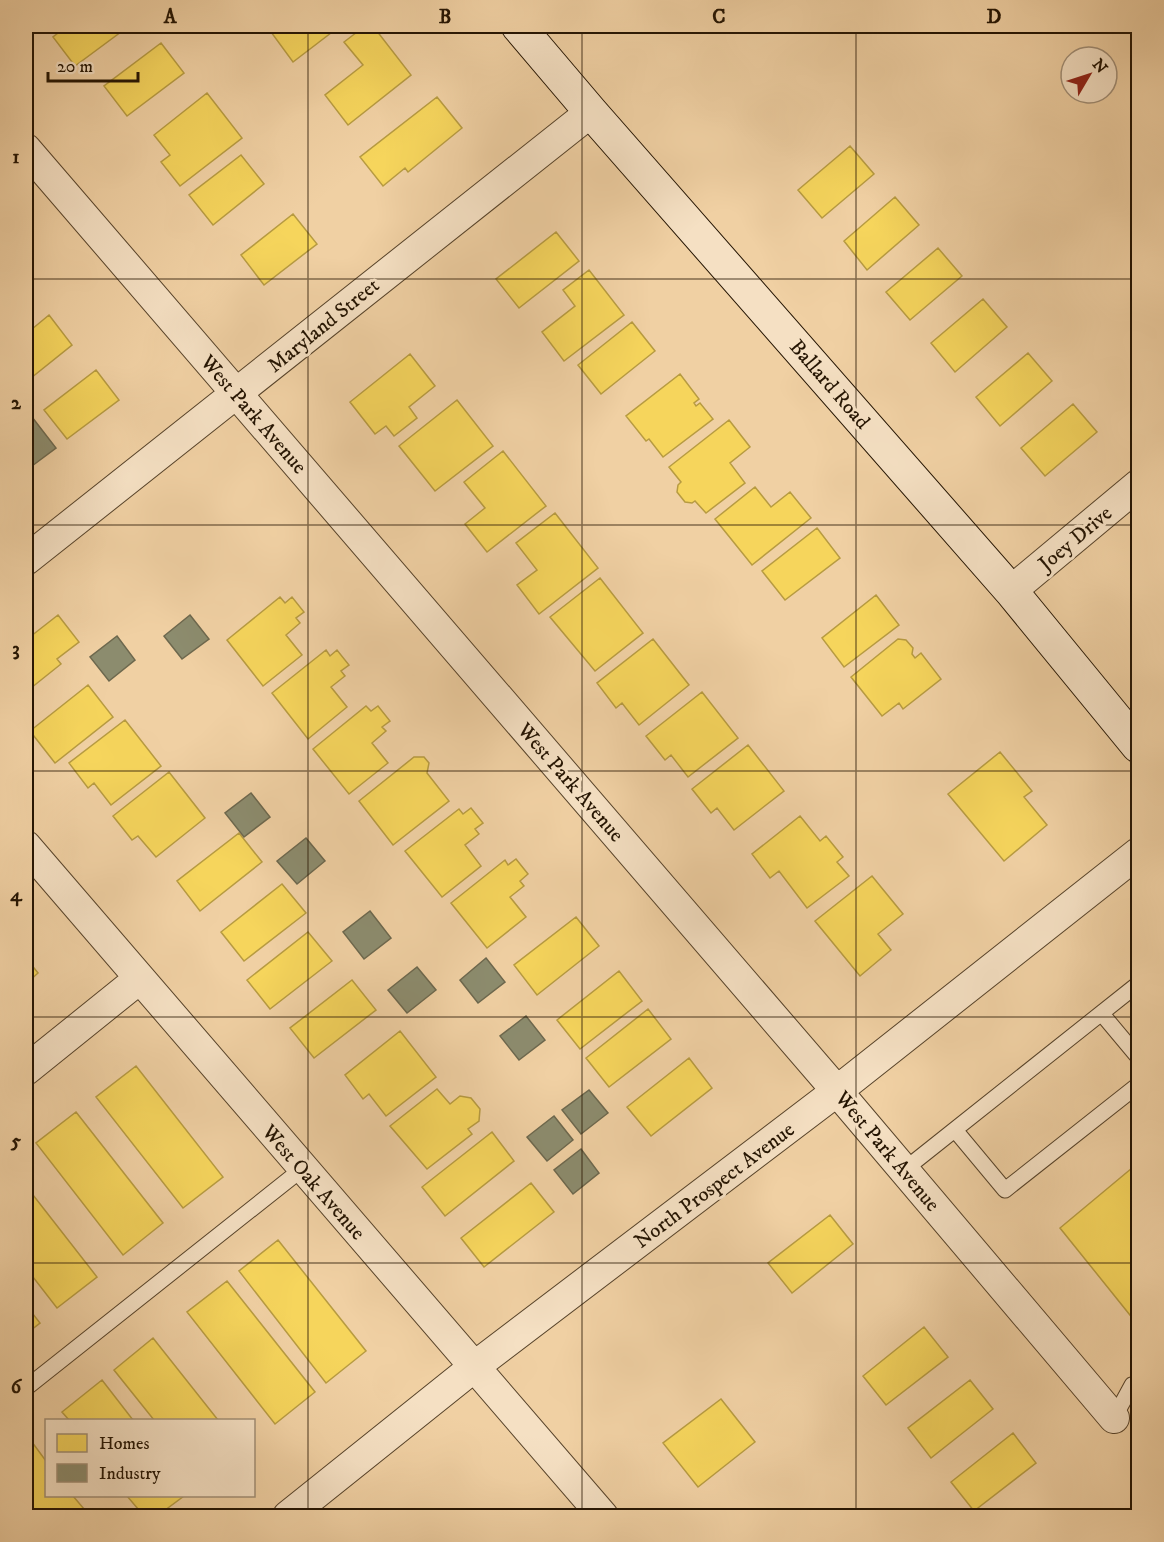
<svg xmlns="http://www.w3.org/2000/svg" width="1164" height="1542" viewBox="0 0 1164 1542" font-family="'IM FELL DW Pica',serif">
  <rect width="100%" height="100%" fill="#f0d0a3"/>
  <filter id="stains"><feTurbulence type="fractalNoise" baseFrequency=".00333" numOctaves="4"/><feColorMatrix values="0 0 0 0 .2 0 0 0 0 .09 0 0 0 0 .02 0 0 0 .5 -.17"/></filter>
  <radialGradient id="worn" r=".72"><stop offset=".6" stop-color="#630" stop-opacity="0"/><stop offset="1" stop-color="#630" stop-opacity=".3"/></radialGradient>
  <path fill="#f6d55c" stroke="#b79b41" stroke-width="1.5" d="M 67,26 L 129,26 L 75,66 L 53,37 Z
    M 280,26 L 340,26 L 293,62 L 271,32 Z
    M 365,26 L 373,26 L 411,75 L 348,125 L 325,95 L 363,65 L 344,42 Z
    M 161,43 L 184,73 L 127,116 L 104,86 Z
    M 207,93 L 242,138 L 180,186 L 161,162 L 170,155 L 154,135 Z
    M 437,97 L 462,128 L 408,172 L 405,168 L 383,186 L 360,157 Z
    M 850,146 L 874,174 L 822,218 L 798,190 Z
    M 241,155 L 264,184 L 213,225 L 189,195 Z
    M 895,197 L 919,225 L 867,270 L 844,241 Z
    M 293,214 L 317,244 L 264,285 L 241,255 Z
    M 556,232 L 579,261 L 519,308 L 496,279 Z
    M 938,248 L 962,276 L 910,320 L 886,292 Z
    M 589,270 L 624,315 L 564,361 L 542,332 L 575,306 L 563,290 Z
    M 983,299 L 1007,327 L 955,372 L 931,343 Z
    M 49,315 L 72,345 L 26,382 L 26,334 Z
    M 632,322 L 655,351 L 601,394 L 578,365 Z
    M 1028,353 L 1052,381 L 1000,426 L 976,397 Z
    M 410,354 L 435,386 L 409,407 L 417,418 L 394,436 L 386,426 L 375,434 L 350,402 Z
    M 96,370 L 119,400 L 67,439 L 44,410 Z
    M 680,374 L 699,399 L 694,403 L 696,406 L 700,403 L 713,419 L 663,457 L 649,439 L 646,441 L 626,416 Z
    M 457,400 L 493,446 L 435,491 L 399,446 Z
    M 1073,404 L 1097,432 L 1045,476 L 1021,448 Z
    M 729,420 L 750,447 L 730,463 L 745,483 L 706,513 L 695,501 L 692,503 L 685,502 L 677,492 L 678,485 L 681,482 L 669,467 Z
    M 503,451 L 546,506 L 487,552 L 465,524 L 485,508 L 464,482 Z
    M 755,487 L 771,507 L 790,492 L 811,518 L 752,565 L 715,519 Z
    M 555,513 L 598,568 L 539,614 L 517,585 L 537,570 L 516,543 Z
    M 817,528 L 840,558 L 785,600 L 762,571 Z
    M 600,578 L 643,633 L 595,671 L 550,617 Z
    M 876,595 L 899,625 L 844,667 L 822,638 Z
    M 280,597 L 285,603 L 292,597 L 304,612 L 296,618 L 300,623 L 286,635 L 302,655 L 263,686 L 227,640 Z
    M 58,615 L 79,642 L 57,659 L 61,664 L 26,692 L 26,640 Z
    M 653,639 L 689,685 L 639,725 L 622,703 L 616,708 L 597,683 Z
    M 898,639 L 906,640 L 913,648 L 912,654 L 915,658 L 921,653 L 941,679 L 903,709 L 899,703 L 882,716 L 851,677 Z
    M 326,650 L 330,656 L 337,650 L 349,665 L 341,671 L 345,676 L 331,687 L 347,707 L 308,739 L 272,693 Z
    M 88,685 L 113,717 L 55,763 L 30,731 Z
    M 702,692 L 738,738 L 688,777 L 671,755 L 665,760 L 646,736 Z
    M 366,706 L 371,711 L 378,706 L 390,721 L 382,727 L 386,731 L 372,743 L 388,763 L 349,794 L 313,749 Z
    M 125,720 L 161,766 L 111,805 L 94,783 L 88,788 L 69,763 Z
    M 748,745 L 784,791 L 734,830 L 717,808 L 711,813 L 692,789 Z
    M 1000,752 L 1032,791 L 1024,797 L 1047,825 L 1004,861 L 948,794 Z
    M 414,757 L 424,757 L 429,763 L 427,773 L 449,801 L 393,845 L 359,801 Z
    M 169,772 L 205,818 L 156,857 L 138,836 L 132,840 L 113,816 Z
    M 471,808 L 483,823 L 475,829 L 479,834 L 465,845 L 481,866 L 442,897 L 405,851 L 459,809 L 463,814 Z
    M 800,816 L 820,841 L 826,836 L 843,857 L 837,862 L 849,876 L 807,908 L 779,871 L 770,878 L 752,854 Z
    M 239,833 L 262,862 L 200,911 L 177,881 Z
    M 516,859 L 528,874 L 520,881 L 524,886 L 510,897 L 526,917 L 487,948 L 451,903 L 505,860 L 508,865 Z
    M 872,876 L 903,914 L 878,934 L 891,950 L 860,976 L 815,921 Z
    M 282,884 L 306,913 L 244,961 L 221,932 Z
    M 576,917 L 599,946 L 537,995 L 514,965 Z
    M 308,932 L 332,961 L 270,1009 L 247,980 Z
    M 26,958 L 38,973 L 26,984 Z
    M 619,971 L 642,1001 L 580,1049 L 557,1020 Z
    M 352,980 L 376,1010 L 314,1058 L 290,1028 Z
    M 648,1009 L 671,1039 L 609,1087 L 586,1058 Z
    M 400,1031 L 436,1077 L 386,1116 L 369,1094 L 363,1099 L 345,1075 Z
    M 689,1058 L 712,1088 L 651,1136 L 627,1107 Z
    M 136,1066 L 223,1177 L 183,1208 L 96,1097 Z
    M 437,1089 L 450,1104 L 460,1096 L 471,1098 L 480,1109 L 479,1121 L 468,1129 L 472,1134 L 427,1169 L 390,1126 Z
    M 76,1112 L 163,1223 L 123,1255 L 36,1143 Z
    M 492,1132 L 514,1161 L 445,1216 L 422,1187 Z
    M 1138,1163 L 1138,1325 L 1060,1228 Z
    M 531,1183 L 554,1212 L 484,1267 L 461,1238 Z
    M 26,1186 L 97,1277 L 57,1308 L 26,1268 Z
    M 830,1215 L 853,1244 L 792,1293 L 768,1263 Z
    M 278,1240 L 366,1351 L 326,1383 L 239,1271 Z
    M 227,1281 L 315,1392 L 275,1424 L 187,1312 Z
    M 26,1305 L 40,1323 L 26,1334 Z
    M 924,1327 L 948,1357 L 886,1405 L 863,1376 Z
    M 153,1338 L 218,1420 L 154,1420 L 114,1370 Z
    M 102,1380 L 133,1420 L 69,1420 L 62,1412 Z
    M 970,1380 L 993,1409 L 931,1458 L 908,1428 Z
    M 721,1399 L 755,1442 L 698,1487 L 663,1443 Z
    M 1013,1433 L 1036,1463 L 974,1511 L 951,1482 Z
    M 29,1438 L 46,1461 L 46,1496 L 73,1496 L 90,1516 L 26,1516 L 26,1441 Z
    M 127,1496 L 184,1496 L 157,1516 L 144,1516 Z"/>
  <path fill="#8c8c6e" stroke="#6d684e" stroke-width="1.5" d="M 32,417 L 56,448 L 32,466 L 26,456 L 26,423 Z
    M 190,615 L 209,639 L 182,659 L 164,636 Z
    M 117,636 L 135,660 L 109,681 L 90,657 Z
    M 251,793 L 270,817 L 244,837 L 225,813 Z
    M 306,838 L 325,861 L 297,884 L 277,861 Z
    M 370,911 L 391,938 L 364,959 L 343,932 Z
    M 486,958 L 505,982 L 478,1003 L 460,980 Z
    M 417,967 L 436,990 L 407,1013 L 388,990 Z
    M 526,1016 L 545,1040 L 519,1060 L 500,1036 Z
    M 589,1090 L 608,1113 L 581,1134 L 562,1110 Z
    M 554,1116 L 573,1140 L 547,1161 L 527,1137 Z
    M 581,1149 L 599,1173 L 573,1194 L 554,1170 Z"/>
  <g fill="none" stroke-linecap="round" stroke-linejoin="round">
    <defs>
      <path id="lane" d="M 1102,1014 L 1138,1057
        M 955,1130 L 1005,1190 L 1138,1085
        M 904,1170 L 1138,984
        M 26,1388 L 302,1169
        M 1114,1418 L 1132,1385 L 1138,1386"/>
      <path id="street" d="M 26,149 L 837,1091 L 1114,1418
        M 26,560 L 591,112
        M 1011,591 L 1138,485
        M 26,846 L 603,1516
        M 26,1070 L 139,979
        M 288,1516 L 474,1367 L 837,1091 L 1138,853"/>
      <path id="secondary" d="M 518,26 L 591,112 L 1011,591 L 1138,746"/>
    </defs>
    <use href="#lane" stroke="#57432a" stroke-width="17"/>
    <use href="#street" stroke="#57432a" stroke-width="32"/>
    <use href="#secondary" stroke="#241402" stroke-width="35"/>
    <use href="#lane" stroke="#f5e0c3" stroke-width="15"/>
    <use href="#street" stroke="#f5e0c3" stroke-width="30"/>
    <use href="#secondary" stroke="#f5e0c3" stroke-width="33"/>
  </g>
  <path fill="none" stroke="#241402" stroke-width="1.5" stroke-opacity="0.55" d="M 308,26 L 308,1516M 582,26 L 582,1516M 856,26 L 856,1516M 26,279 L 1138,279M 26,525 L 1138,525M 26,771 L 1138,771M 26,1017 L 1138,1017M 26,1263 L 1138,1263"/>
  <g text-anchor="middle" stroke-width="6" stroke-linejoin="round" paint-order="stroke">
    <g font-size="21" fill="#241402" stroke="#f5e0c3">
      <text transform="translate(323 325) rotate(-39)" y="7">Maryland Street</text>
      <text transform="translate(830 384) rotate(49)" y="7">Ballard Road</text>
      <text transform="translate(254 414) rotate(49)" y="7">West Park Avenue</text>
      <text transform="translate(1075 538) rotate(-40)" y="7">Joey Drive</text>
      <text transform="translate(571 782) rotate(49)" y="7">West Park Avenue</text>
      <text transform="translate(888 1151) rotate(50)" y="7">West Park Avenue</text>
      <text transform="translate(314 1182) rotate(49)" y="7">West Oak Avenue</text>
      <text transform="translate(714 1185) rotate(-37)" y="7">North Prospect Avenue</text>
    </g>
  </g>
  <rect width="1164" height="1542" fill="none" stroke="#f0d0a3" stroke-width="66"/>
  <rect x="45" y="1419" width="210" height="78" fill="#f5e0c3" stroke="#a18e76" stroke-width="1.5"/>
  <rect x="57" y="1434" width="30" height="18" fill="#f6d55c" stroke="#a18e76" stroke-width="1.5"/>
  <text x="99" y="1449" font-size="18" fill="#241402">Homes</text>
  <rect x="57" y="1464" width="30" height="18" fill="#8c8c6e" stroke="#a18e76" stroke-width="1.5"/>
  <text x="99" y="1479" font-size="18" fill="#241402">Industry</text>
  <g transform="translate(1089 75) rotate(51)"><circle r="28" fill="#f5e0c3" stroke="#a18e76" stroke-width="1.5"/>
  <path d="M0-4.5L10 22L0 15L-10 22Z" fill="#8f2418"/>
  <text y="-9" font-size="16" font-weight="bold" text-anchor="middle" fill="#241402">N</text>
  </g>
  <path d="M48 72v9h90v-9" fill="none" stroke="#241402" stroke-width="3"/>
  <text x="57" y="72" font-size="18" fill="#241402" stroke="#f5e0c3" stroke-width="4.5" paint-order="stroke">20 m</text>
  <rect x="33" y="33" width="1098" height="1476" fill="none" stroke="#241402" stroke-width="2"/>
  <g font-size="20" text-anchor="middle" font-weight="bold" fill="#241402">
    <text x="170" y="23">A</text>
    <text x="445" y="23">B</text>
    <text x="719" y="23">C</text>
    <text x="994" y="23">D</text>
    <text x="16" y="163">1</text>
    <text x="16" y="409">2</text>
    <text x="16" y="655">3</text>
    <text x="16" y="901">4</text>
    <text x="16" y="1147">5</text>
    <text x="16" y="1393">6</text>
  </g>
  <rect width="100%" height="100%" filter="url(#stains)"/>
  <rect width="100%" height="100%" fill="url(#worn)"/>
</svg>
